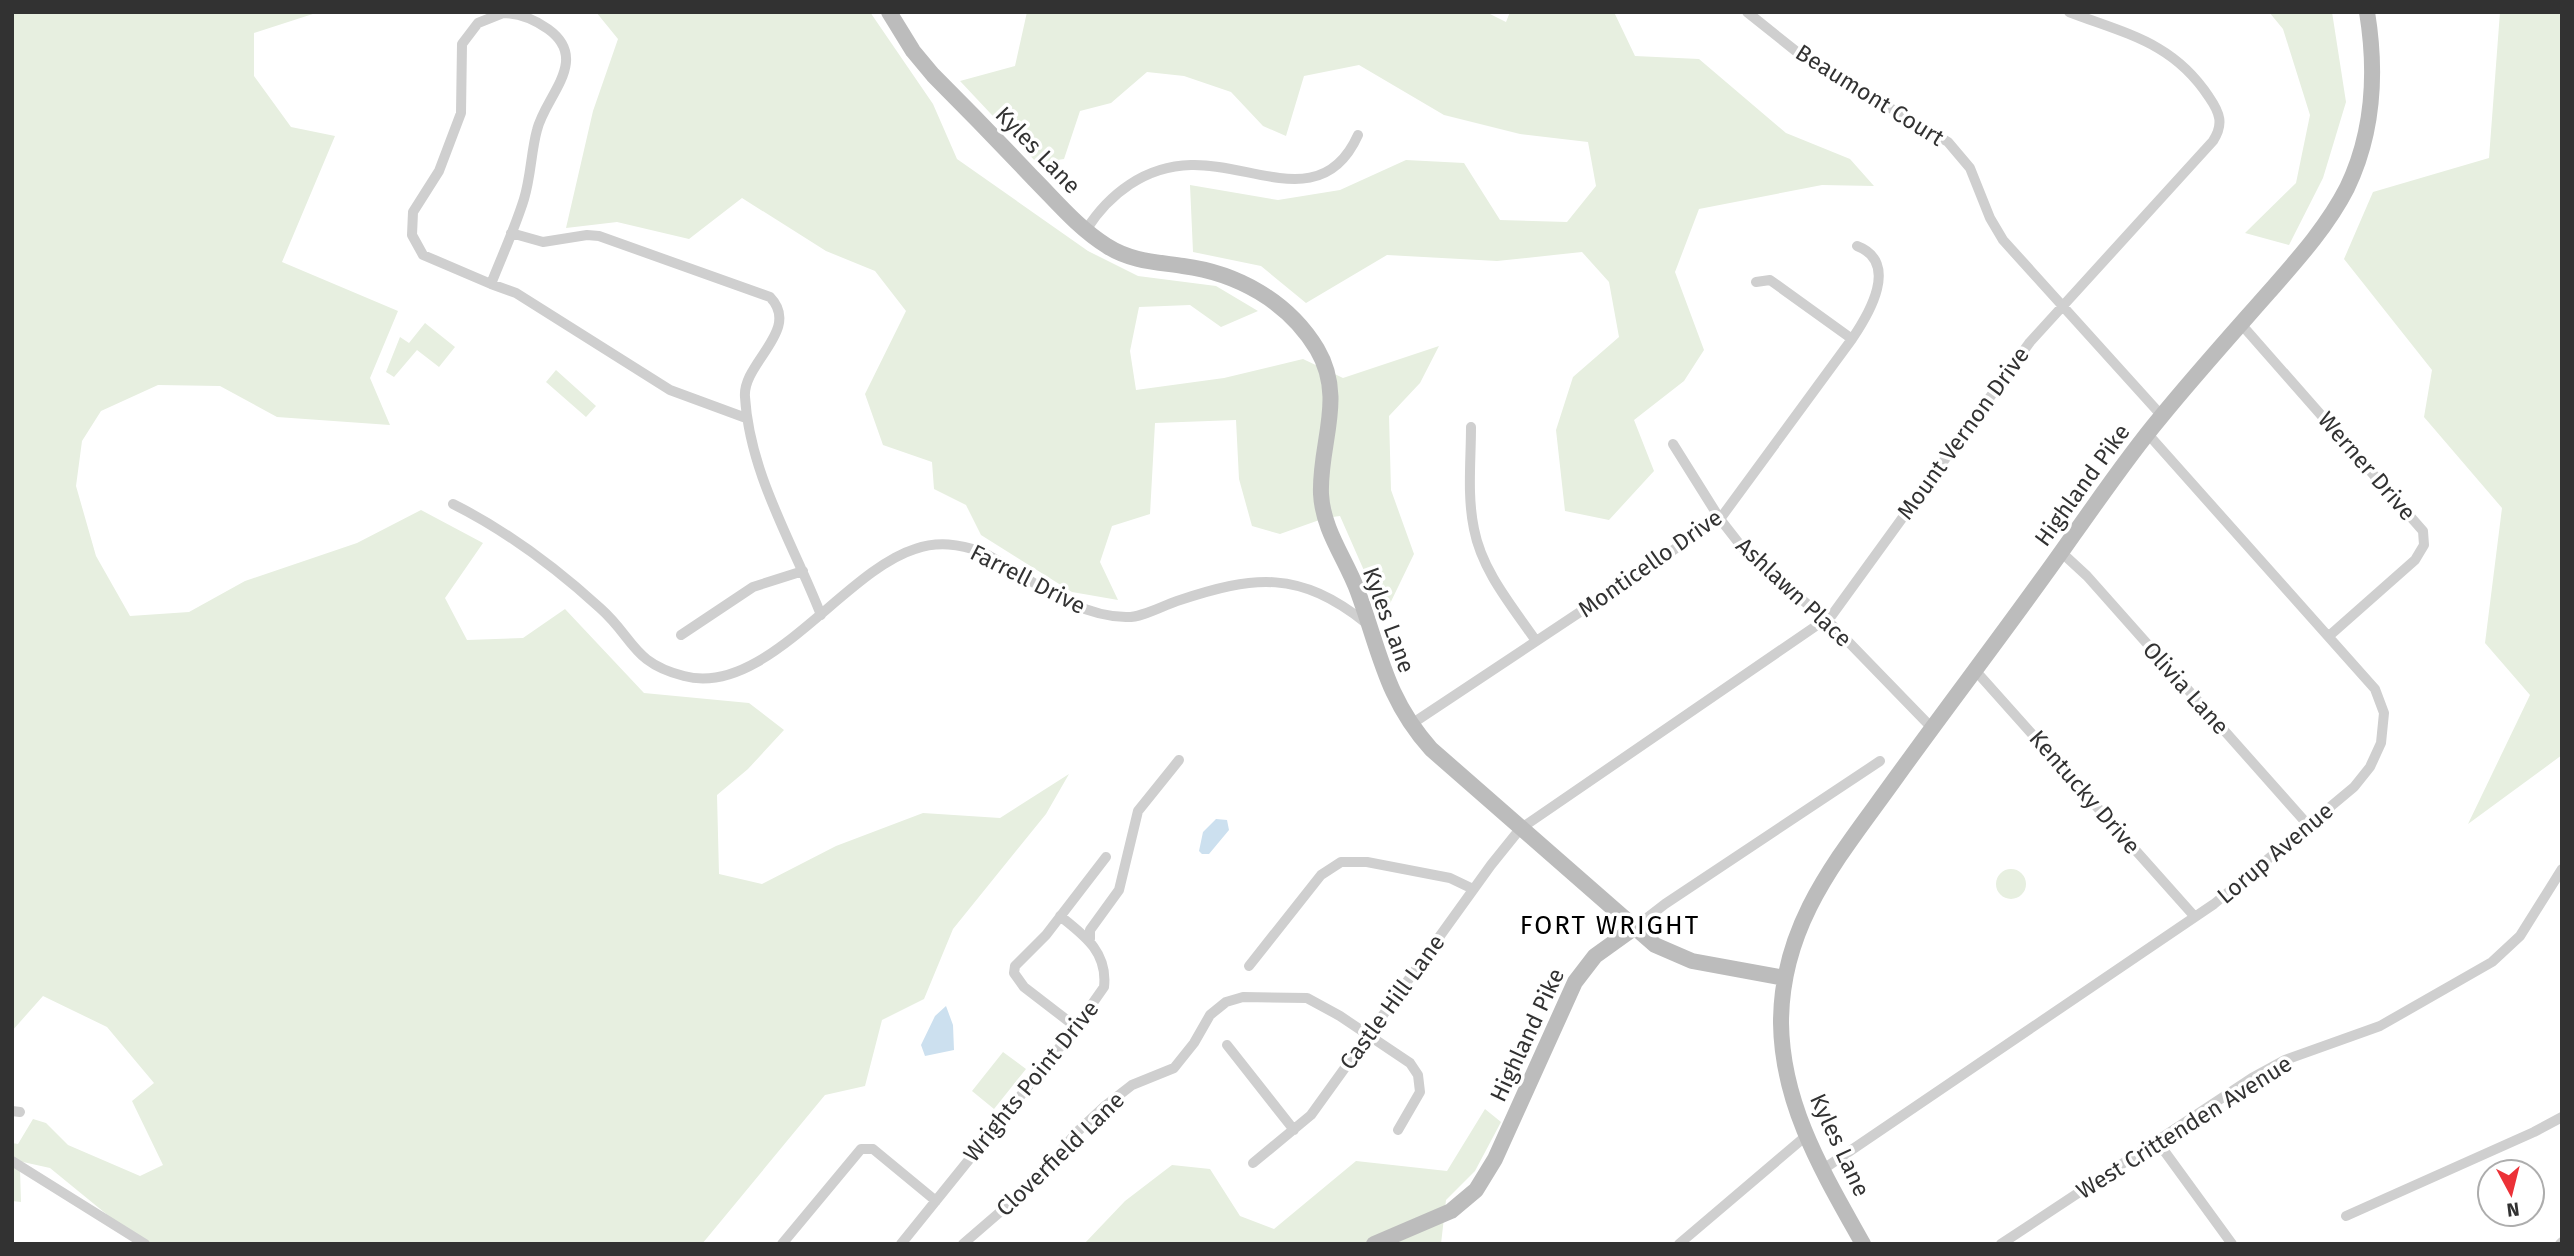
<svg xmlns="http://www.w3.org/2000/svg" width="2574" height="1256" viewBox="0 0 2574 1256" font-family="'Fira Sans',sans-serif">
  <rect width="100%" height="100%" fill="#fff"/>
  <path fill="#e7efe0" d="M 12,12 L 319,12 L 254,33 L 254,76 L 291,127 L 335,136 L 282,262 L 398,311 L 370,378 L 390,425 L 277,417 L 220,386 L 158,385 L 101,411 L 82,441 L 76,486 L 96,556 L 130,616 L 189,612 L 245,581 L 357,543 L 421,510 L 483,543 L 445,598 L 467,640 L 523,638 L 565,609 L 644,693 L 749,703 L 784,730 L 748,769 L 717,795 L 719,874 L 762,884 L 836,846 L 923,813 L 1000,818 L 1069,774 L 1046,814 L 953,929 L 924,999 L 882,1020 L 865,1086 L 825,1095 L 702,1244 L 143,1244 L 50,1168 L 23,1162 L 20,1170 L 21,1202 L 12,1201 L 12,1143 L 18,1144 L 33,1119 L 46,1123 L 68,1145 L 140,1176 L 163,1165 L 132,1101 L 154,1083 L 107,1027 L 43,996 L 12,1031 Z
    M 596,12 L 870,12 L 933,104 L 957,159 L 1088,251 L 1138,276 L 1216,286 L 1258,311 L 1221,327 L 1190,305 L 1139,307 L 1130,351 L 1136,390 L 1224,378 L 1303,359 L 1343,378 L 1439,346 L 1420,383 L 1389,416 L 1391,490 L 1414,554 L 1384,616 L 1340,516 L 1325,518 L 1280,534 L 1252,526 L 1239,479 L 1236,420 L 1155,423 L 1150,514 L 1112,526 L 1100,562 L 1118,600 L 1072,592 L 981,535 L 966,505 L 934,489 L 932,462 L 883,445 L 865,394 L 906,311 L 875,271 L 826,251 L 742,198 L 689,239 L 617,222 L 566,228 L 593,111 L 618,39 Z
    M 1027,12 L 1486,12 L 1506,22 L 1510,12 L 1614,12 L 1635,56 L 1699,59 L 1786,133 L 1850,159 L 1874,186 L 1822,185 L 1699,209 L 1675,272 L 1704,350 L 1684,381 L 1634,420 L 1654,471 L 1609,520 L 1565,511 L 1556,430 L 1573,377 L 1619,337 L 1609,282 L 1582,252 L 1497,261 L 1387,255 L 1306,303 L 1261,266 L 1193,252 L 1190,185 L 1278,200 L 1340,190 L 1406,160 L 1464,163 L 1500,220 L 1567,222 L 1596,186 L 1588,142 L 1520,134 L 1444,115 L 1359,65 L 1304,76 L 1286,136 L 1263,126 L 1231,92 L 1184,76 L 1147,72 L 1111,103 L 1080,111 L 1064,159 L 1037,163 L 960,81 L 1015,66 Z
    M 2269,12 L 2332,12 L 2346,102 L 2323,178 L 2289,245 L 2245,233 L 2296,183 L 2310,115 L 2283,29 Z
    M 2500,12 L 2562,12 L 2562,755 L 2468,824 L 2530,695 L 2485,643 L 2502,508 L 2424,417 L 2432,370 L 2344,259 L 2373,192 L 2489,158 Z
    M 425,323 L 455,347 L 439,367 L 417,350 L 394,377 L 386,372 L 400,337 L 409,343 Z
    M 556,370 L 596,406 L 586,417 L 546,382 Z
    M1996 884a15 15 0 1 1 30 0a15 15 0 1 1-30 0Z
    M 1003,1052 L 1026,1069 L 994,1109 L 972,1091 Z
    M 1485,1109 L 1501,1122 L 1475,1171 L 1446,1200 L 1441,1244 L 1084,1244 L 1125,1201 L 1172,1165 L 1210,1169 L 1240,1216 L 1274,1229 L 1356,1161 L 1447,1171 Z"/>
  <path fill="#cce0ef" d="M 1216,819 L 1227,820 L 1229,830 L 1209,854 L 1202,854 L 1199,851 L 1203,832 Z
    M 946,1006 L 953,1025 L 954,1050 L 925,1056 L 921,1045 L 935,1016 Z"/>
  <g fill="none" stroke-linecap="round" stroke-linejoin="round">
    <path stroke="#cfcfcf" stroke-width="10" d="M 1747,12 L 1802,56 L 1948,142 L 1970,168 L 1990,218 L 2003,240 L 2162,416
      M 503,13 C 520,13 534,19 548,29 C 591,60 545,96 537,130 C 531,152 531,176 524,199 C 515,228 502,256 491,284 L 423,255 L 412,235 L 413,212 L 439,171 L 461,113 L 462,44 L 478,23 Z
      M 1086,230 C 1109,194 1145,166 1191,165 C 1253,163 1323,213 1358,135
      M 511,233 L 543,242 L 587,235 L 599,236 L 770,297 C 802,330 742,363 745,397 C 750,475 793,543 821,615
      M 1756,282 L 1770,280 L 1852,339
      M 491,284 L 516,293 L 670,390 L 746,418
      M 2241,324 L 2423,531 L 2424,545 L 2415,560 L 2329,636
      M 1471,427 C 1471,460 1467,496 1474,529 C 1482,571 1512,606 1536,641
      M 1673,444 L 1720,519 L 1745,551 L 1833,626 L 1931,727
      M 453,504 C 505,530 556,568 600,608 C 634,638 632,663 684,676 C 765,698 844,571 915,549 C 938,541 959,544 982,552 C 1028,576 1072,616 1126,617 C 1141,618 1162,606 1177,601 C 1255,575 1299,570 1366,623
      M 2061,552 L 2087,576 L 2309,826
      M 681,635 L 753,587 L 803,571
      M 1974,669 L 2195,917
      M 1410,725 L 1720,519 L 1852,339 C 1869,314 1900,262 1857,246
      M 1634,928 L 1665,904 L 1880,761
      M 1090,939 L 1090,930 L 1119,890 L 1138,811 L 1179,760
      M 1249,966 L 1321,875 L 1341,862 L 1367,862 L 1450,878 L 1473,889
      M 1076,1027 L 1024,987 L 1014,973 L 1015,966 L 1046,935 L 1106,857
      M 1227,1045 L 1294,1130
      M 12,1111 L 20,1112
      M 2157,1141 L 2232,1244
      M 12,1161 L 145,1244
      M 1253,1163 L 1311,1115 L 1491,865 L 1520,829 L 1832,615 L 2030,342 L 2213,141 C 2224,124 2220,113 2209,97 C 2173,42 2126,34 2069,12
      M 1822,1170 L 2214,904 L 2354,787 L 2370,767 L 2381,743 L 2384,713 L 2375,689 L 2147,433
      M 2346,1216 L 2534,1132 L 2562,1117
      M 782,1244 L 861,1149 L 873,1149 L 936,1201
      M 901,1244 L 1076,1027 L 1104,987 C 1108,952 1084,935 1060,916
      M 963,1244 L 1029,1187 L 1077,1132 L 1105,1106 L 1132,1085 L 1174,1068 L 1194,1043 L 1210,1015 L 1226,1002 L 1243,997 L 1307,998 L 1340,1016 L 1410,1063 L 1418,1075 L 1420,1092 L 1398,1130
      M 1679,1244 L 1806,1136
      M 2001,1244 L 2252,1078 L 2285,1060 L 2380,1026 L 2492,962 L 2520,936 L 2562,869
      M 2560,1244 L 2562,1242"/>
    <path stroke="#bcbcbc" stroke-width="16" d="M 889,12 L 913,51 L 933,75 C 967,109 1000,143 1033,178 C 1056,201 1078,228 1107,246 C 1130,261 1156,262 1183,266 C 1237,273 1288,301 1317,349 C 1346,398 1319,443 1321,494 C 1323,531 1346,559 1358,592 C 1380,652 1386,699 1431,749 L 1655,945 L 1692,961 L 1785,978
      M 1374,1244 L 1451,1211 L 1476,1190 L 1495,1159 L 1575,982 L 1595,956 L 1634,928
      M 1863,1244 C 1824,1174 1782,1106 1781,1023 C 1781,922 1840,856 1895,779 C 1954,697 2016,617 2074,534 C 2102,495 2129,455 2160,418 C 2195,375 2232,334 2269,292 C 2297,260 2327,227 2347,188 C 2374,132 2377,73 2367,12"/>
  </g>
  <g text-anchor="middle" stroke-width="7" stroke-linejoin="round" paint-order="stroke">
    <g font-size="23" fill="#323232" stroke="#fff">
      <text transform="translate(1870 95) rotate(32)" y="8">Beaumont Court</text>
      <text transform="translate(1038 150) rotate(46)" y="8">Kyles Lane</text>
      <text transform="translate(1963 433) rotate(-54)" y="8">Mount Vernon Drive</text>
      <text transform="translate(2367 466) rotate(49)" y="8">Werner Drive</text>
      <text transform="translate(2082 485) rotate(-54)" y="8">Highland Pike</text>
      <text transform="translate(1650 563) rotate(-35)" y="8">Monticello Drive</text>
      <text transform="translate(1028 579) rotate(27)" y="8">Farrell Drive</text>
      <text transform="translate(1794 592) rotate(43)" y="8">Ashlawn Place</text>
      <text transform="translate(1389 620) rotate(70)" y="8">Kyles Lane</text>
      <text transform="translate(2186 688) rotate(48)" y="8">Olivia Lane</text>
      <text transform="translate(2085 792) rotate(49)" y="8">Kentucky Drive</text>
      <text transform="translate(2275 853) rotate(-40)" y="8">Lorup Avenue</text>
      <text transform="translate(1392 1002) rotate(-54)" y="8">Castle Hill Lane</text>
      <text transform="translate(1527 1035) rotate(-65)" y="8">Highland Pike</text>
      <text transform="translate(1031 1081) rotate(-51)" y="8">Wrights Point Drive</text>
      <text transform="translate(2184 1127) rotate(-32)" y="8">West Crittenden Avenue</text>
      <text transform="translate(1840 1145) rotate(65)" y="8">Kyles Lane</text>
      <text transform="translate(1060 1154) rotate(-44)" y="8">Cloverfield Lane</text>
    </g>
    <g font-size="26" letter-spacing="2" fill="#000" stroke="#fff">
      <text x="1610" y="934">FORT WRIGHT</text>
    </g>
  </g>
  <rect width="2574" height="1256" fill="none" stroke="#323232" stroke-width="28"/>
  <g transform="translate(2511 1193) rotate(173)"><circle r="33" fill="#ffffff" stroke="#adadad" stroke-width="2"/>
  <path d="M0-5L12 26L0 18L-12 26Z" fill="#ec3137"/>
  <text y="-10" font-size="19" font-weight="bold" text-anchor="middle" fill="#323232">N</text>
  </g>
</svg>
